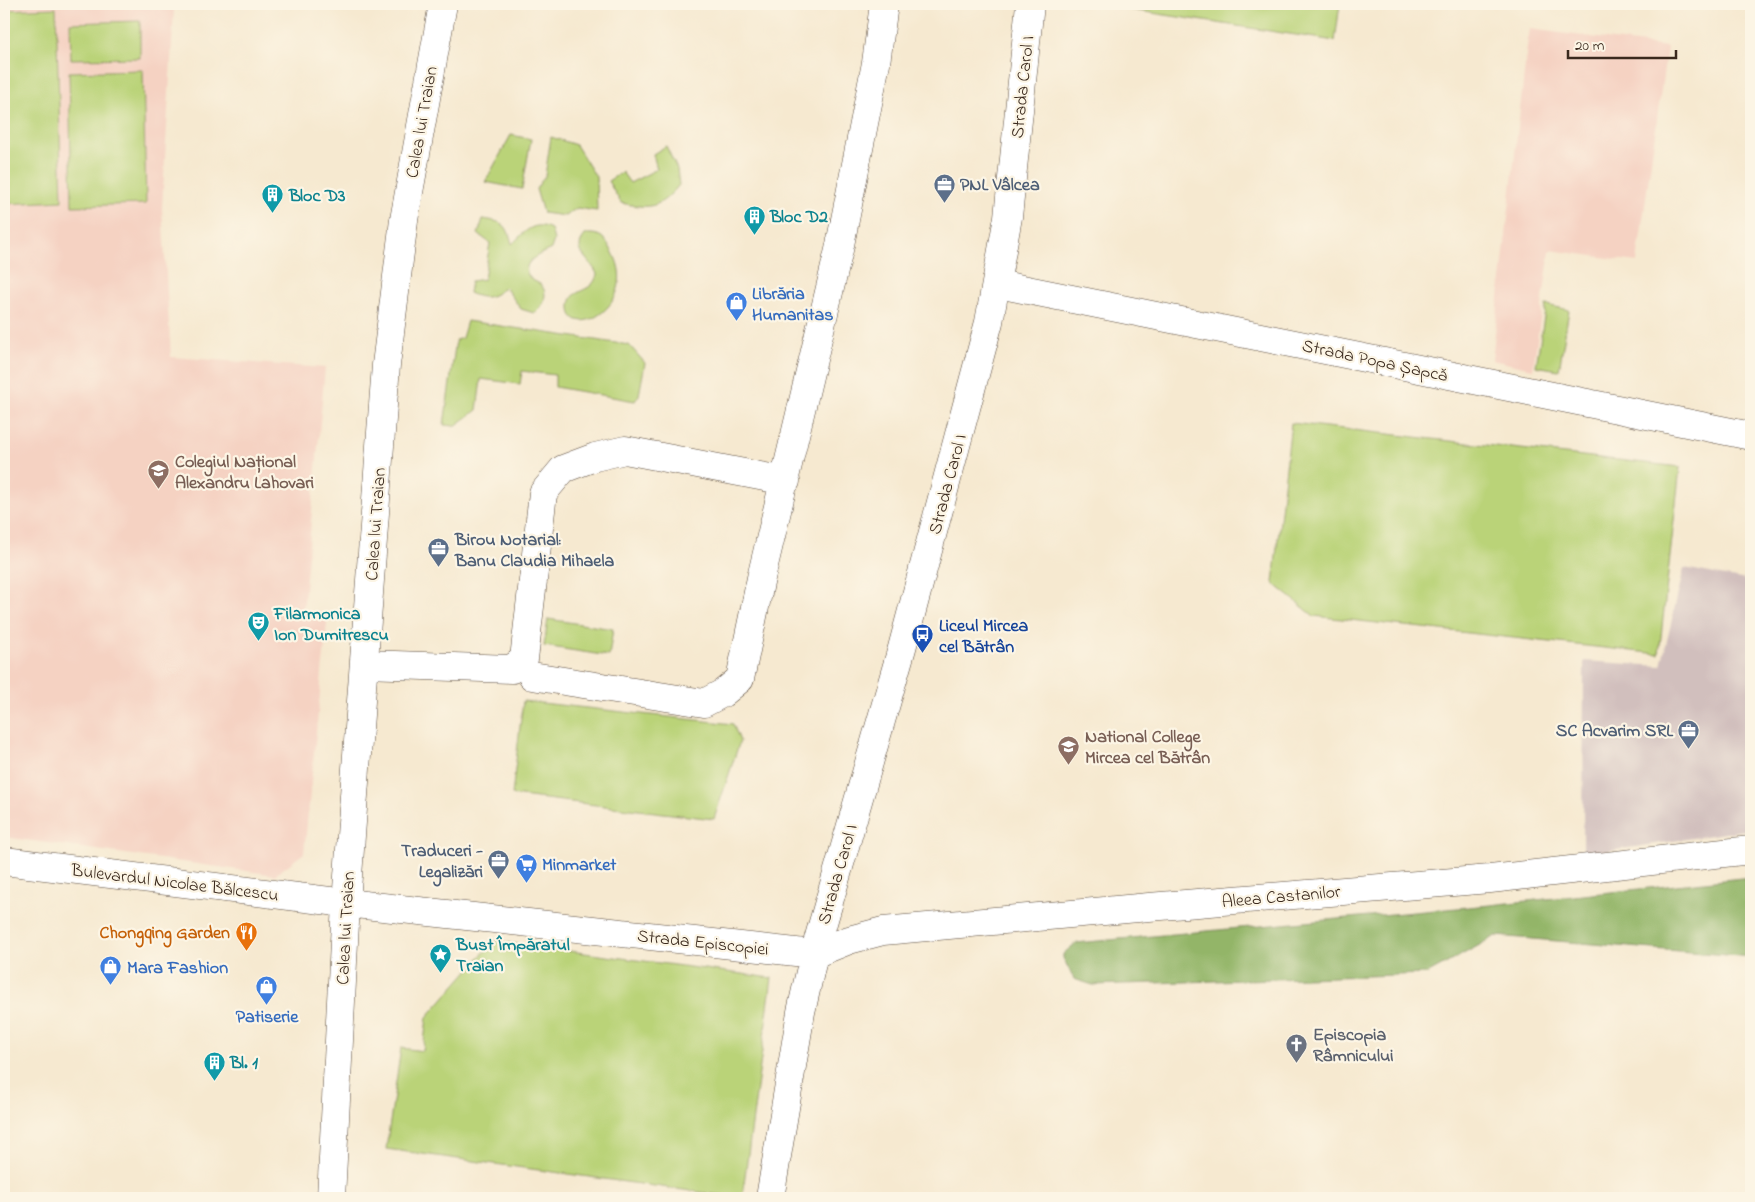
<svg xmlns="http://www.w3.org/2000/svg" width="1755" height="1202" viewBox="0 0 1755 1202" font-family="'Indie Flower',sans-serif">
  <rect width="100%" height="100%" fill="#fcf5e5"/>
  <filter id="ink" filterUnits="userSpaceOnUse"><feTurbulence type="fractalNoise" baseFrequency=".02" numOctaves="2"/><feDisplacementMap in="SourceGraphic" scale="10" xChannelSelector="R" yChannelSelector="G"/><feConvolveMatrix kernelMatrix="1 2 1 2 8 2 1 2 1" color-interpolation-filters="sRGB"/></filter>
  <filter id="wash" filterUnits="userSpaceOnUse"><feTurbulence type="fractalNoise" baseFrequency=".0096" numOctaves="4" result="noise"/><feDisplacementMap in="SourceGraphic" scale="20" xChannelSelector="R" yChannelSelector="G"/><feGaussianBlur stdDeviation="1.12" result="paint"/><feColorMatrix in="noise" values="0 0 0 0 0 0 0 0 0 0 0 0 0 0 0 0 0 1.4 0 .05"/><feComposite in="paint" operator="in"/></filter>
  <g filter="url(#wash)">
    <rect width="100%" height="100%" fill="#f6e9d0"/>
    <path fill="#f5d2c2" d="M 4,4 L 121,4 L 174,10 L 162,208 L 171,357 L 325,368 L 303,611 L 328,613 L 304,853 L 275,875 L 4,837 Z
      M 1529,29 L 1667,47 L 1637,262 L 1550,250 L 1533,369 L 1492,360 Z"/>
    <path fill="#d1bfbd" d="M 1684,568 L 1751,581 L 1751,829 L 1583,855 L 1584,661 L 1661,666 Z"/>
    <path fill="#bad378" stroke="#7a7e4b" d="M 1093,4 L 1340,4 L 1335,41 Z
      M 56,8 L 62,201 L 4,204 L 4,10 Z
      M 140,21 L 140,58 L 71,59 L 70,23 Z
      M 143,70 L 146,204 L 72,206 L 69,72 Z
      M 511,135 L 531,139 L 522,189 L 485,182 Z
      M 551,137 L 576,145 L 596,177 L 597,211 L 577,208 L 565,216 L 543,213 L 536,189 L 545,176 Z
      M 666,146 L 677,169 L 679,185 C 659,209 650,209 621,203 L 608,181 L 622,172 L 630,183 L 657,169 L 653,154 Z
      M 483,219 C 503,222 507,223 512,244 C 525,232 533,220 551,229 L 554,240 L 551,249 C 541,254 518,262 530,278 C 533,281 537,282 540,284 C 550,293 543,308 534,313 L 521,309 L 505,287 C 492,298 485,300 469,293 L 471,281 L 484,279 L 490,243 L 478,234 Z
      M 586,234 C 601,233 605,238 612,251 C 643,305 568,343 570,306 C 571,286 593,295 597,274 C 590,258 570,252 586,234 Z
      M 1546,305 L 1569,310 L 1559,370 L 1536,366 Z
      M 467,321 L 629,345 L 645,363 L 639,395 L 635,401 L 555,387 L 555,375 L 522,371 L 520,384 L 481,379 L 477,410 L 455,426 L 444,425 L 456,340 L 462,338 Z
      M 1291,423 L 1680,467 L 1659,654 L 1314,616 L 1273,583 Z
      M 548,619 L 613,629 L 609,656 L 544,646 Z
      M 523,701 L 733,724 L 740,741 L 714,819 L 512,795 Z
      M 494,941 L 772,978 L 742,1198 L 386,1149 L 401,1048 L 423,1051 L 427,1017 Z"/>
    <path fill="#93b568" stroke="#677043" d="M 1751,877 L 1751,957 L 1496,936 L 1427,974 L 1093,985 L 1074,979 L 1063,958 L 1063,954 L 1076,943 L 1490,905 Z"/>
  </g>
  <g filter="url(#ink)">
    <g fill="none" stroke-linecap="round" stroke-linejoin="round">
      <defs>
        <path id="minor" d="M 998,284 L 1751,436
          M 365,664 L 512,669 L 524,659 L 543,493 L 563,469 L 595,457 L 625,450 L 786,481
          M 532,676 L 704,703 L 723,693 L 740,679 L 761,578 L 839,250 L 876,63 L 884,4
          M 346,903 L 814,954 L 849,940 L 883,931 L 1149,907 L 1490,879 L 1751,850
          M 770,1198 L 801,1012 L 814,954 L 902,648 L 989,322 L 1008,217 L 1030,4"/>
        <path id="major" d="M 4,861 L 346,903
          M 331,1198 L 346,903 L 386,365 L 404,220 L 443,4"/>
      </defs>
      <use href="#minor" stroke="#574739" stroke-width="29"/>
      <use href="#major" stroke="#574739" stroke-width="29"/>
      <use href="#minor" stroke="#fff" stroke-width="28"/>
      <use href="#major" stroke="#fff" stroke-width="28"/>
    </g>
  </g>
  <defs>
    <symbol id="office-pin" viewBox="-11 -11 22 30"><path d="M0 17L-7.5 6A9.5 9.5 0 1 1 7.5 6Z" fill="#5c6f8a" stroke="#fcf5e5"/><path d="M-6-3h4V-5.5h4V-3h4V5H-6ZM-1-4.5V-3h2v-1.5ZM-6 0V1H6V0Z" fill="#fff"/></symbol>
    <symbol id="building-pin" viewBox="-11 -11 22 30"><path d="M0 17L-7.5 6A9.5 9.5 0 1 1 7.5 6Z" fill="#0f9aa8" stroke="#fcf5e5"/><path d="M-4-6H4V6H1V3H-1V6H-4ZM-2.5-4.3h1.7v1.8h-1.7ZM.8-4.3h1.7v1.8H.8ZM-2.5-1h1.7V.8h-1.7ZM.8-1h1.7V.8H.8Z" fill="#fff"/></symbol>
    <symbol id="shop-pin" viewBox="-11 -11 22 30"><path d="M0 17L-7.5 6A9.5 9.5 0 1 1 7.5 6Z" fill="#3f7fe0" stroke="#fcf5e5"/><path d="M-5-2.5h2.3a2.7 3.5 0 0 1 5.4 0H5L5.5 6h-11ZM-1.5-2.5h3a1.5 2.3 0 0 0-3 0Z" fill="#fff"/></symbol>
    <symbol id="school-pin" viewBox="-11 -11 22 30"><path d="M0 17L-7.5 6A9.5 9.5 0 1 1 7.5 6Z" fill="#8d6e63" stroke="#fcf5e5"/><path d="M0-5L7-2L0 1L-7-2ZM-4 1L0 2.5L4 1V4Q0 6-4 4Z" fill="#fff"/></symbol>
    <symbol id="theatre-pin" viewBox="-11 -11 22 30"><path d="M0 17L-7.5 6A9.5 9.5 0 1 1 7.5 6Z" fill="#0f9aa8" stroke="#fcf5e5"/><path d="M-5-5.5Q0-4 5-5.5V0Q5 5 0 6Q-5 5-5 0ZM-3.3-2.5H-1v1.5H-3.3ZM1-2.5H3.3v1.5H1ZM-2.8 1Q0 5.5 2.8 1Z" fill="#fff"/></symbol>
    <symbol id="bus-pin" viewBox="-11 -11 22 30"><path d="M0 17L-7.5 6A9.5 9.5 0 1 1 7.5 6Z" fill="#1a4fb4" stroke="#fcf5e5"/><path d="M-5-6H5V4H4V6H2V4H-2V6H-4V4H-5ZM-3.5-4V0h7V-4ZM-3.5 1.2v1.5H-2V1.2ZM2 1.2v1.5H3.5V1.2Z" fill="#fff"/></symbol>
    <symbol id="supermarket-pin" viewBox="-11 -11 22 30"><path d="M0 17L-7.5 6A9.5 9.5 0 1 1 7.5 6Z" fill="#3f7fe0" stroke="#fcf5e5"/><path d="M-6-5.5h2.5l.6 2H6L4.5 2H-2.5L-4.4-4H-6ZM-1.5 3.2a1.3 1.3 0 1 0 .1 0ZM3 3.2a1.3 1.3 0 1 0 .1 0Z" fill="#fff"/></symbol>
    <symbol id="restaurant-pin" viewBox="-11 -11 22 30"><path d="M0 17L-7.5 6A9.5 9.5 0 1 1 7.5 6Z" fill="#e8710a" stroke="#fcf5e5"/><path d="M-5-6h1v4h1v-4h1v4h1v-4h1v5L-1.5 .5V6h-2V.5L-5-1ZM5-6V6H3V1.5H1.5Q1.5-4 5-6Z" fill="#fff"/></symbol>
    <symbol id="sight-pin" viewBox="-11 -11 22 30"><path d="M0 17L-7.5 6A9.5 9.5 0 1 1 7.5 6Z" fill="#0f9aa8" stroke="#fcf5e5"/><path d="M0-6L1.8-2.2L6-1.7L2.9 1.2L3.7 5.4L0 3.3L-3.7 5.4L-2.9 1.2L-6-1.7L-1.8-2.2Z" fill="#fff"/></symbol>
    <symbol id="church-pin" viewBox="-11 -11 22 30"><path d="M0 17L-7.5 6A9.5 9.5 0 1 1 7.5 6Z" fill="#6b7280" stroke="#fcf5e5"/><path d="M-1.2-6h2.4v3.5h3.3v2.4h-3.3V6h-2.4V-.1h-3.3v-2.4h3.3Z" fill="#fff"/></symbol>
  </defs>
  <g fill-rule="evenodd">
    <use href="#office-pin" x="932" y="172" width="25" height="34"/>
    <use href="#building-pin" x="260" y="182" width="25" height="34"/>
    <use href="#building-pin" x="742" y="204" width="25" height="34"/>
    <use href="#shop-pin" x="724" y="290" width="25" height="34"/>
    <use href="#school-pin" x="146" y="458" width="25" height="34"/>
    <use href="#office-pin" x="426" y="536" width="25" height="34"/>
    <use href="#theatre-pin" x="246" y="610" width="25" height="34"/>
    <use href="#bus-pin" x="910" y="622" width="25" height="34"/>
    <use href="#office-pin" x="1676" y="718" width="25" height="34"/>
    <use href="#school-pin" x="1056" y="734" width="25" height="34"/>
    <use href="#office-pin" x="486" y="848" width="25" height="34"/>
    <use href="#supermarket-pin" x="514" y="852" width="25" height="34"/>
    <use href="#restaurant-pin" x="234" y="920" width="25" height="34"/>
    <use href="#sight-pin" x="428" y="942" width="25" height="34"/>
    <use href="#shop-pin" x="98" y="954" width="25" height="34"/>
    <use href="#shop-pin" x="254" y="974" width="25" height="34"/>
    <use href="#church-pin" x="1284" y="1032" width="25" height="34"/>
    <use href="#building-pin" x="202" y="1050" width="25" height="34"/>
  </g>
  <g text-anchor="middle" stroke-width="4.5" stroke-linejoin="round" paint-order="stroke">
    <g font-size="18" fill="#3b2a1e" stroke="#fcf5e5">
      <text transform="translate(1022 87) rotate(-84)" y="6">Strada Carol I</text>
      <text transform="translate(421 122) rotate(-80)" y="6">Calea lui Traian</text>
      <text transform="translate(1375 360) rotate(12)" y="6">Strada Popa Șapcă</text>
      <text transform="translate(947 484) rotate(-75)" y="6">Strada Carol I</text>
      <text transform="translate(375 524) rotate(-86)" y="6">Calea lui Traian</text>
      <text transform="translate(837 874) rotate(-74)" y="6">Strada Carol I</text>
      <text transform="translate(175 882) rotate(7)" y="6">Bulevardul Nicolae Bălcescu</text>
      <text transform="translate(1281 896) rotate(-5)" y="6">Aleea Castanilor</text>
      <text transform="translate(345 928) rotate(-87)" y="6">Calea lui Traian</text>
      <text transform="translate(703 942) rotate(6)" y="6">Strada Episcopiei</text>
    </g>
    <g font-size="18" font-weight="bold" fill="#4e5e75" stroke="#fcf5e5" text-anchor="start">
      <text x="960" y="190">PNL Vâlcea</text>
      <text x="455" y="545">Birou Notarial:<tspan x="455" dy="21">Banu Claudia Mihaela</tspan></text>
      <text x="1673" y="736" text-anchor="end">SC Acvarim SRL</text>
      <text x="483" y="856" text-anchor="end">Traduceri -<tspan x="483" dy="21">Legalizări</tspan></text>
    </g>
    <g font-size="18" font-weight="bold" fill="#0d838f" stroke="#fcf5e5" text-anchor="start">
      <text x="289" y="201">Bloc D3</text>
      <text x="770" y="222">Bloc D2</text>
      <text x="274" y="619">Filarmonica<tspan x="274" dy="21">Ion Dumitrescu</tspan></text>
      <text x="456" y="950">Bust Împăratul<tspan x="456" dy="21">Traian</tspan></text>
      <text x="230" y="1068">Bl. 1</text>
    </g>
    <g font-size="18" font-weight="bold" fill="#366cbe" stroke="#fcf5e5" text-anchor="start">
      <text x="752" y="299">Librăria<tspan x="752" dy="21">Humanitas</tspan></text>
      <text x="542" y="870">Minmarket</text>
      <text x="127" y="973">Mara Fashion</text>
      <text x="267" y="1022" text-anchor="middle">Patiserie</text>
    </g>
    <g font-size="18" font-weight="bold" fill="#785e54" stroke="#fcf5e5" text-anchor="start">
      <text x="175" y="467">Colegiul Național<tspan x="175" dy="21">Alexandru Lahovari</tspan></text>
      <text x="1085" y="742">National College<tspan x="1085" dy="21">Mircea cel Bătrân</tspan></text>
    </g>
    <g font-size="18" font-weight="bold" fill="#164399" stroke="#fcf5e5" text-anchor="start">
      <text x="939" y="631">Liceul Mircea<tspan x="939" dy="21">cel Bătrân</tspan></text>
    </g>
    <g font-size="18" font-weight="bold" fill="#c56008" stroke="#fcf5e5" text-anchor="end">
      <text x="230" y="938">Chongqing Garden</text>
    </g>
    <g font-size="18" font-weight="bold" fill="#5b616d" stroke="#fcf5e5" text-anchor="start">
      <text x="1313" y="1040">Episcopia<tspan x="1313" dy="21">Râmnicului</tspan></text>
    </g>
  </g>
  <rect width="1755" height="1202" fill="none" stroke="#fcf5e5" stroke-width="20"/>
  <path d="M1568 50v8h108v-8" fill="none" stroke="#3b2a1e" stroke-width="2.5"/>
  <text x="1575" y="50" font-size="15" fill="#3b2a1e" stroke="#fcf5e5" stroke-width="4" paint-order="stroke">20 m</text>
</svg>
